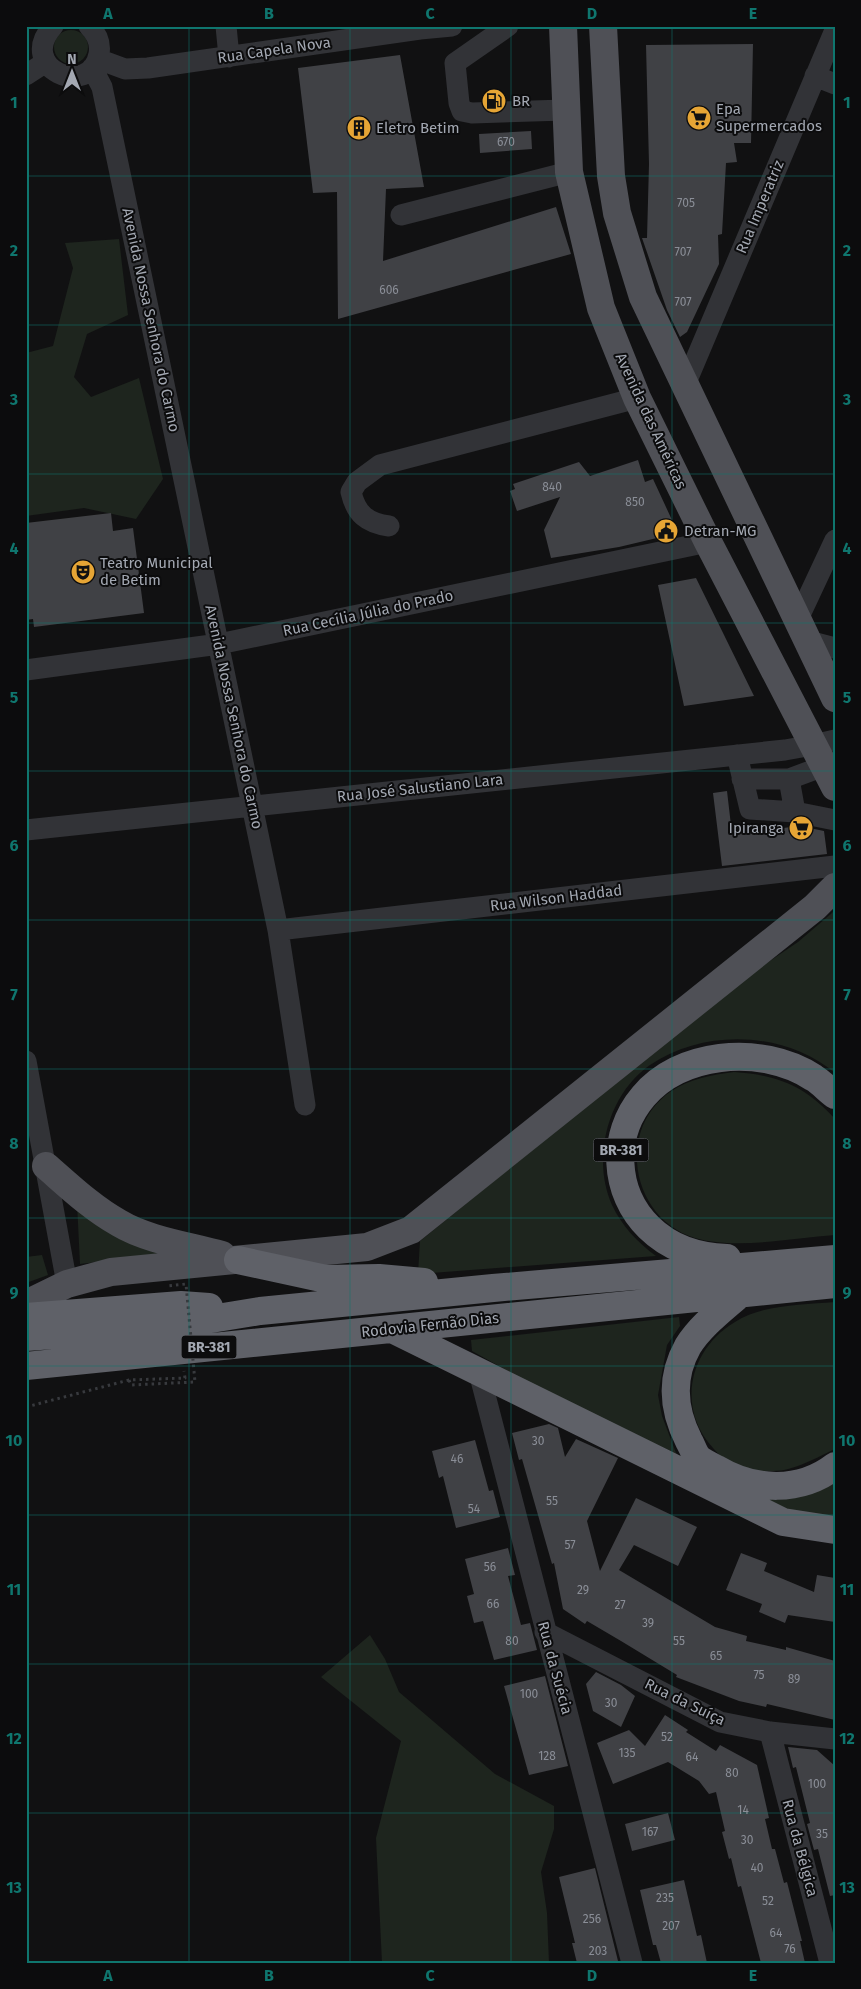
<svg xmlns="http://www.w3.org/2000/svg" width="861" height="1989" viewBox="0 0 861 1989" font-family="'Fira Sans',sans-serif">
  <rect width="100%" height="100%" fill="#111112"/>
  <path fill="#1e251e" d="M54 47a17 17 0 1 1 34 0a17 17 0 1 1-34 0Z
    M 119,239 L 128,315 L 87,334 L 74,377 L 91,397 L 139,378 L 163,479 L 136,519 L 84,508 L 26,516 L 26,353 L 53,346 L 73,268 L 65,243 Z
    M 835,909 L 835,1073 C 784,1031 705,1028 650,1065 C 608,1094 591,1158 612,1205 C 622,1226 637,1242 656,1256 L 418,1274 L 420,1241 L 746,977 L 798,942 L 832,913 Z
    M 734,1072 C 778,1075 805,1086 835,1119 L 835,1235 C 792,1238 736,1250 695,1238 C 632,1219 615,1131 670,1092 C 689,1079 711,1075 734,1072 Z
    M 77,1203 L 175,1253 L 80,1264 Z
    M 42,1255 L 48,1275 L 26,1283 L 26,1257 Z
    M 835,1302 L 835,1449 C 818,1457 793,1471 774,1471 C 762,1472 744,1471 733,1466 C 726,1462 718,1454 713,1448 C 676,1408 689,1349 735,1322 C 764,1304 802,1305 835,1302 Z
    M 679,1317 L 680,1326 L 667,1345 L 658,1395 L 662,1416 L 676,1453 L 698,1471 L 767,1499 L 814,1492 L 835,1481 L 835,1521 L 782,1512 L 684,1469 L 472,1351 L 471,1340 Z
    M 370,1635 L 385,1659 L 399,1692 L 495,1774 L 554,1806 L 554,1829 L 541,1872 L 547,1913 L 549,1963 L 382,1963 L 376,1838 L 401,1741 L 321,1677 Z"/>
  <path fill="#404145" d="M 753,44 L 751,143 L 734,143 L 737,162 L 726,163 L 722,234 L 718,235 L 719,264 L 687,332 L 680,337 L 667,310 L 642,238 L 647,238 L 649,164 L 646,45 Z
    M 400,55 L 424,187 L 386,189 L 383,261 L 556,207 L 571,254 L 338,319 L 337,192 L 313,193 L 298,68 Z
    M 531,131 L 532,149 L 480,153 L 479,134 Z
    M 638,460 L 645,482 L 653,479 L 678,533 L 619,547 L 551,558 L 544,530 L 560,497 L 517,511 L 510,491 L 515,489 L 513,484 L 579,462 L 590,476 Z
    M 111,513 L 113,531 L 133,528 L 144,613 L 34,627 L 33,619 L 26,620 L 26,523 Z
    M 696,578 L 754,696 L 684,706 L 658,585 Z
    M 727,791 L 732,834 L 800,826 L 824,831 L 827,854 L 722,866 L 713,793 Z
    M 549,1424 L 558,1428 L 565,1457 L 576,1439 L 618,1458 L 587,1521 L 600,1571 L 636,1498 L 697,1527 L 678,1566 L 634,1545 L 619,1570 L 715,1627 L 747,1636 L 746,1641 L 786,1650 L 786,1647 L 835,1661 L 835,1720 L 767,1704 L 766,1707 L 739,1701 L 676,1677 L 677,1675 L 621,1641 L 587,1621 L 585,1624 L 563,1609 L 554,1563 L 552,1564 L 522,1459 L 519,1460 L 512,1433 Z
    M 475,1440 L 489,1491 L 493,1490 L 500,1517 L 456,1528 L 443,1476 L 439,1478 L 432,1451 Z
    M 508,1548 L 515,1575 L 508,1576 L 521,1625 L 530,1623 L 537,1650 L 494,1660 L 483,1621 L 474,1623 L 467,1596 L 474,1594 L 465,1559 Z
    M 741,1553 L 767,1563 L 764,1571 L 814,1592 L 817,1575 L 835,1578 L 835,1622 L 788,1615 L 785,1623 L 759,1612 L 762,1604 L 726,1590 Z
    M 596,1672 L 621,1685 L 635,1696 L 621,1727 L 593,1711 L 586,1684 Z
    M 545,1676 L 568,1766 L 529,1775 L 504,1686 Z
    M 665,1715 L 688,1730 L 686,1732 L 716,1751 L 720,1745 L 757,1765 L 769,1818 L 765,1819 L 772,1849 L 775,1849 L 784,1883 L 787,1882 L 802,1941 L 800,1941 L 805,1963 L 761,1963 L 741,1886 L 738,1887 L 731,1858 L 729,1859 L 722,1832 L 725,1831 L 716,1792 L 709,1794 L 699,1781 L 668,1762 L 613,1784 L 597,1743 L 629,1730 L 645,1746 Z
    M 788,1747 L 817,1750 L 835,1766 L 835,1895 L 830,1896 L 818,1849 L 814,1850 L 807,1824 L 810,1823 L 796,1767 L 793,1768 Z
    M 668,1813 L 675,1840 L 632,1851 L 625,1824 Z
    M 595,1868 L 618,1961 L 609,1963 L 577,1963 L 572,1943 L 575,1943 L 559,1877 Z
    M 684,1880 L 697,1936 L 701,1935 L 707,1963 L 661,1963 L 656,1945 L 653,1945 L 640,1890 Z"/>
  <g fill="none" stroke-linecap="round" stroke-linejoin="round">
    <path stroke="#383a3e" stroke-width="3" stroke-dasharray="2.5 4" stroke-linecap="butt" d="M 26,1407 L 129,1380 L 185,1378 L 184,1371"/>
    <path stroke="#323337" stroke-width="21" d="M 53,26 C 15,68 90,100 99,54 C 101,43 97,34 89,26
      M 226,26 L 229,57
      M 508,26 L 455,63 L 459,103 L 462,111 L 472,113 L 565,110
      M 98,59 L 125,69 L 148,68 L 420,29 L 452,26
      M 92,68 L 102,87 L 278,930 L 305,1105
      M 26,75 L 46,62
      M 815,76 L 835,84
      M 401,215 L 569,172
      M 685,385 L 835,30
      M 389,526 C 367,523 356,514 351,492 L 357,482 L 380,465 L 637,398
      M 798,619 L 835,540
      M 808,641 L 835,648
      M 26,670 L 219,644 L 708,542
      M 737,755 L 750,809 L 795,812
      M 824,766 L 789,779 L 795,812 L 835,820
      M 742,779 L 789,779
      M 26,830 L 785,750 L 813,745 L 835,740
      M 278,930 L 835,866
      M 26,1061 L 67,1284
      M 479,1372 L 632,1963
      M 545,1632 L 720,1722 L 770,1732 L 835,1739
      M 770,1732 L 830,1963"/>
    <path stroke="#4f5056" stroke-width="28" d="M 563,26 L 569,172 L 601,308 L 637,398 L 708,542 L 835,787
      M 603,26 L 611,176 L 617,213 L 643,297 L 835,698
      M 46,1166 C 69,1186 92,1208 119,1223 C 147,1240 190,1246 222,1255
      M 26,1304 L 67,1284 L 111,1272 L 367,1247 L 411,1230 L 815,907 L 835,887"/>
    <path stroke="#5f6168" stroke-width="28" d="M 727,1258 C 591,1254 581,1076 720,1058 C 752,1054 787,1060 814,1078 C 822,1083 828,1090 835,1095
      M 238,1260 L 326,1279 L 379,1278 L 424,1282
      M 742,1292 C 723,1309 701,1325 688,1346 C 670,1378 673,1410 689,1441 C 692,1446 694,1453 698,1458 C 702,1462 711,1466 717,1469 C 754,1491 800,1493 835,1466
      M 26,1317 L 181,1305 L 209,1307
      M 392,1329 L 783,1522 L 835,1530
      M 26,1337 L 162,1327 L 260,1311 L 493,1288 L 835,1259
      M 26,1366 L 835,1284"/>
    <path stroke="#383a3e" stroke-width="3" stroke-dasharray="2.5 4" stroke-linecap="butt" d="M 129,1380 L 131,1385 L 195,1382 L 186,1284 L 167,1286"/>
  </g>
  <path fill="none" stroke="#0f766e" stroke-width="1" stroke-opacity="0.55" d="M 189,26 L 189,1963M 350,26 L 350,1963M 511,26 L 511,1963M 672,26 L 672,1963M 26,176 L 835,176M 26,325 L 835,325M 26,474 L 835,474M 26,623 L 835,623M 26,771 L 835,771M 26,920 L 835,920M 26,1069 L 835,1069M 26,1218 L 835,1218M 26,1366 L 835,1366M 26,1515 L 835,1515M 26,1664 L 835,1664M 26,1813 L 835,1813"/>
  <defs>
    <symbol id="fuel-disc" viewBox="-11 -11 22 22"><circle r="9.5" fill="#e6a535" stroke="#0c0c0d"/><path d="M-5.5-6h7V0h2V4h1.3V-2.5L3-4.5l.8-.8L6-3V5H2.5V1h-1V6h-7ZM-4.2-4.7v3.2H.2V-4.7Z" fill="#111"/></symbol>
    <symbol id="supermarket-disc" viewBox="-11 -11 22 22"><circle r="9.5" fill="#e6a535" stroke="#0c0c0d"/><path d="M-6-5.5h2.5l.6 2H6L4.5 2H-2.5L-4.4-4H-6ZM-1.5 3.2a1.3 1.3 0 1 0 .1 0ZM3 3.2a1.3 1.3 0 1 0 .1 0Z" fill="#111"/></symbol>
    <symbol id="building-disc" viewBox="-11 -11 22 22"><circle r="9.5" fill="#e6a535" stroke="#0c0c0d"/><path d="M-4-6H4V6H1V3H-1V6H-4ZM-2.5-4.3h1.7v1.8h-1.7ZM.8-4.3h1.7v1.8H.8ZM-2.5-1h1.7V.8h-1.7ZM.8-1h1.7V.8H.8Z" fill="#111"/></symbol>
    <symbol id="civic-disc" viewBox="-11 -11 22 22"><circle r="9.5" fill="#e6a535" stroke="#0c0c0d"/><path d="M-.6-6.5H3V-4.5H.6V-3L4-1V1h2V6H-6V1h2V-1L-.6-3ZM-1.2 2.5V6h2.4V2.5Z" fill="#111"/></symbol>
    <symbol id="theatre-disc" viewBox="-11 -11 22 22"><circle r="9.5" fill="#e6a535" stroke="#0c0c0d"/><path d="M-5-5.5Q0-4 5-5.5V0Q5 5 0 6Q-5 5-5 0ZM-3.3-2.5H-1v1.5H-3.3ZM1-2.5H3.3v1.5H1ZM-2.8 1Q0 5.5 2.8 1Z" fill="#111"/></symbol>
  </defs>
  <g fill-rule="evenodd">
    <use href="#fuel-disc" x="480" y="87" width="28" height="28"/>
    <use href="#supermarket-disc" x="685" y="104" width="28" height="28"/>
    <use href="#building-disc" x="345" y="114" width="28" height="28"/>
    <use href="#civic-disc" x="652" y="517" width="28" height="28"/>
    <use href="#theatre-disc" x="69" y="558" width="28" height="28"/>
    <use href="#supermarket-disc" x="787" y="814" width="28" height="28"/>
  </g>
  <g text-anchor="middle" stroke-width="4" stroke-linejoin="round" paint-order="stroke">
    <g font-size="12" fill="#8a8e97">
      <text x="506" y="146">670</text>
      <text x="686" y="207">705</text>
      <text x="683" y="256">707</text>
      <text x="389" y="294">606</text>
      <text x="683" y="306">707</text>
      <text x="552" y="491">840</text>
      <text x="635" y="506">850</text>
      <text x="538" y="1445">30</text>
      <text x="457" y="1463">46</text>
      <text x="552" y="1505">55</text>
      <text x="474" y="1513">54</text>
      <text x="570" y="1549">57</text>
      <text x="490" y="1571">56</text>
      <text x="583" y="1594">29</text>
      <text x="493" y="1608">66</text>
      <text x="620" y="1609">27</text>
      <text x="648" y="1627">39</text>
      <text x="512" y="1645">80</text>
      <text x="679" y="1645">55</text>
      <text x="716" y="1660">65</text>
      <text x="759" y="1679">75</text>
      <text x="794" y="1683">89</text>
      <text x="529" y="1698">100</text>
      <text x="611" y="1707">30</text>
      <text x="667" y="1741">52</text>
      <text x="627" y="1757">135</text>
      <text x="547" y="1760">128</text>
      <text x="692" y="1761">64</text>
      <text x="732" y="1777">80</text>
      <text x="817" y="1788">100</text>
      <text x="743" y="1814">14</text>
      <text x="650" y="1836">167</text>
      <text x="822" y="1838">35</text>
      <text x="747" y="1844">30</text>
      <text x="757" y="1872">40</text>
      <text x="665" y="1902">235</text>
      <text x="768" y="1905">52</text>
      <text x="592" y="1923">256</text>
      <text x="671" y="1930">207</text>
      <text x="776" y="1937">64</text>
      <text x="790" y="1953">76</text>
      <text x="598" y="1955">203</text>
    </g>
    <g fill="#0c0c0d" stroke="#767980" stroke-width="1">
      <rect x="593.5" y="1138.5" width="55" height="23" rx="4"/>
      <rect x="181.5" y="1335.5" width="55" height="23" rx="4"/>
    </g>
    <g font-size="14" font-weight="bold" fill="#a3a8b2">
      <text x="621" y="1155">BR-381</text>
      <text x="209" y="1352">BR-381</text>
    </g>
    <g font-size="15" fill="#a3a8b2" stroke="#0c0c0d">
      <text transform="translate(274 50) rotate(-8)" y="5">Rua Capela Nova</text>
      <text transform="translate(760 207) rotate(-67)" y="5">Rua Imperatriz</text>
      <text transform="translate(151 320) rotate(78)" y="5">Avenida Nossa Senhora do Carmo</text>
      <text transform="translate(651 421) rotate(65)" y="5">Avenida das Américas</text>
      <text transform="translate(368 613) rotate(-12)" y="5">Rua Cecília Júlia do Prado</text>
      <text transform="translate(234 717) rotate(78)" y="5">Avenida Nossa Senhora do Carmo</text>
      <text transform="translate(420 788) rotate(-6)" y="5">Rua José Salustiano Lara</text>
      <text transform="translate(556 898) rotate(-7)" y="5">Rua Wilson Haddad</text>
      <text transform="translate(430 1325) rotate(-6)" y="5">Rodovia Fernão Dias</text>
      <text transform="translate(555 1668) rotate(75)" y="5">Rua da Suécia</text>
      <text transform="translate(685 1702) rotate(26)" y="5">Rua da Suíça</text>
      <text transform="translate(800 1848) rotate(75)" y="5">Rua da Bélgica</text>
    </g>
    <g font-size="15" fill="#a3a8b2" stroke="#0c0c0d" text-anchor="start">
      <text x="512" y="106">BR</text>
      <text x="716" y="114">Epa<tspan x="716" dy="17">Supermercados</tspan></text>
      <text x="376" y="133">Eletro Betim</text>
      <text x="684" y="536">Detran-MG</text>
      <text x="100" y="568">Teatro Municipal<tspan x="100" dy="17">de Betim</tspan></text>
      <text x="784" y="833" text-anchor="end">Ipiranga</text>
    </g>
  </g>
  <rect width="861" height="1989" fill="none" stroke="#0c0c0d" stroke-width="55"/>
  <g transform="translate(72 72)" stroke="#0c0c0d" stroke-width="4" paint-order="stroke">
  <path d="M0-4L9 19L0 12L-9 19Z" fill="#a3a8b2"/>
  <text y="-8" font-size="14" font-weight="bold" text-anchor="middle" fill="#a3a8b2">N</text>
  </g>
  <rect x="28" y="28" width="806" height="1934" fill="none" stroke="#0f766e" stroke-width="2"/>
  <g font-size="16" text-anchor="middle" font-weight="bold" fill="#0f766e">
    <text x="108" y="19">A</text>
    <text x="269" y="19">B</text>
    <text x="430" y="19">C</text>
    <text x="592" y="19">D</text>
    <text x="753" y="19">E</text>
    <text x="14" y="108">1</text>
    <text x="847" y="108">1</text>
    <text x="14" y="256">2</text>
    <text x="847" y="256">2</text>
    <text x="14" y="405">3</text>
    <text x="847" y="405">3</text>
    <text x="14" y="554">4</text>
    <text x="847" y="554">4</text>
    <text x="14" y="703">5</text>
    <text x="847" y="703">5</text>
    <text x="14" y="851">6</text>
    <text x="847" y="851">6</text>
    <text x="14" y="1000">7</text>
    <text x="847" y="1000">7</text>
    <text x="14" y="1149">8</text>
    <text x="847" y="1149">8</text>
    <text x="14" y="1298">9</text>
    <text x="847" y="1298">9</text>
    <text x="14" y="1446">10</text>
    <text x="847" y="1446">10</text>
    <text x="14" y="1595">11</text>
    <text x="847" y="1595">11</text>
    <text x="14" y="1744">12</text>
    <text x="847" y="1744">12</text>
    <text x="14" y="1893">13</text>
    <text x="847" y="1893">13</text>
    <text x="108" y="1981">A</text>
    <text x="269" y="1981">B</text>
    <text x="430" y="1981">C</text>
    <text x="592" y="1981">D</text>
    <text x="753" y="1981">E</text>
  </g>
</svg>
